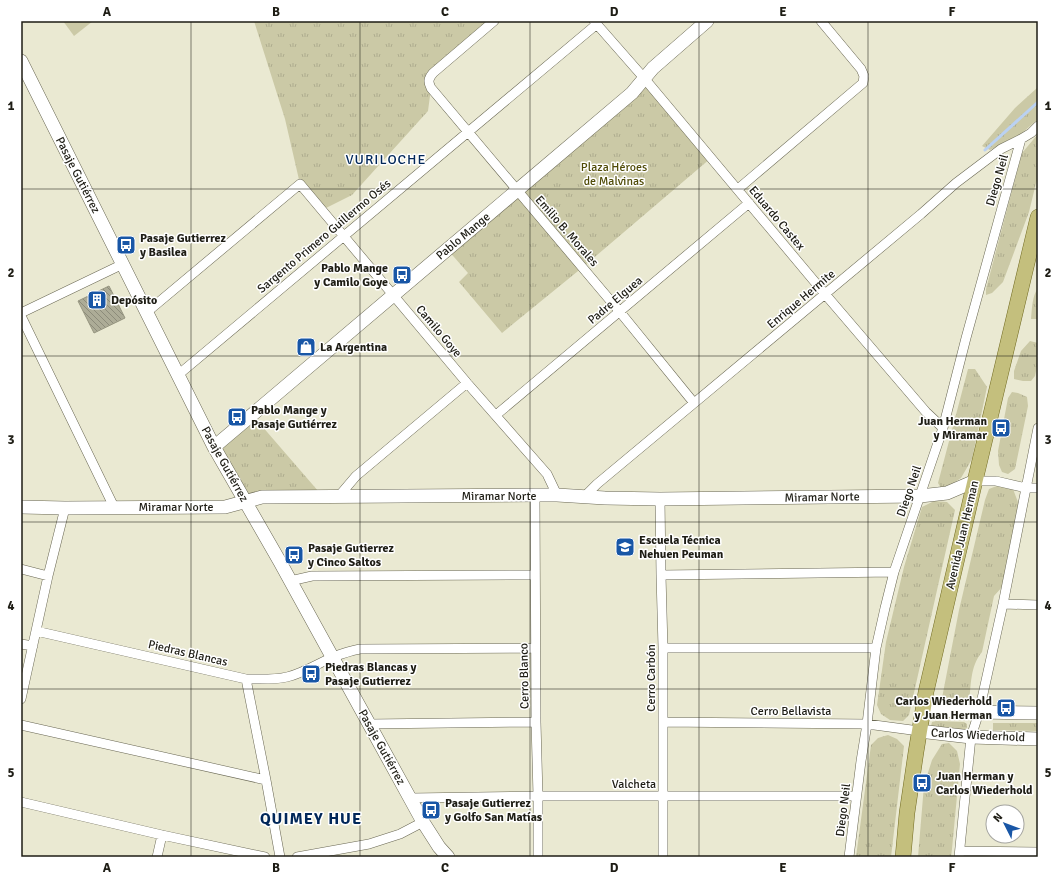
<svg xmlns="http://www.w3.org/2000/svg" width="1059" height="878" viewBox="0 0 1059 878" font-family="Signika,sans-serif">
  <defs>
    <pattern id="grass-tufts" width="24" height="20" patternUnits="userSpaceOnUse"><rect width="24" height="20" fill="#cbc9a6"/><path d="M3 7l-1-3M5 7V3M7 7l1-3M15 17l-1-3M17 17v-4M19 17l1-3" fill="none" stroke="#aeac8e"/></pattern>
    <pattern id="building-back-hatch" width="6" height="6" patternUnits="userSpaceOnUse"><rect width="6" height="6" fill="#adac97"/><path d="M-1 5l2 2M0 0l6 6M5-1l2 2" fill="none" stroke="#8c8b7a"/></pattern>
  </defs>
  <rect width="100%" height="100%" fill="#eae9d2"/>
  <path fill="url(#grass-tufts)" d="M 254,21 L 494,21 L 433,73 L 428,111 L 352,195 L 322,210 L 300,184 L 285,119 Z
    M 644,78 L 711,158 L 583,267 L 502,333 L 459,282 L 468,273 L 447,249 Z
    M 1038,82 L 1038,119 L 1021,134 L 990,150 L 982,146 L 1015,108 L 1037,88 Z
    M 1038,134 L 1038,175 L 1029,212 L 1003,282 L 992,293 L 986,295 L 986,289 L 1022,153 Z
    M 1038,288 L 1038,319 L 1031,319 C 1032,309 1032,296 1038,288 Z
    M 1030,341 L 1038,343 L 1038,361 L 1035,376 L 1031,381 L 1023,381 L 1014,379 L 1014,371 L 1021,351 Z
    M 968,369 L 975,369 L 987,387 L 972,459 L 961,478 L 949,486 L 941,488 L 938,483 Z
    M 1012,392 L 1018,393 L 1027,397 L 1028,406 L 1015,469 L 1008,474 L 1002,472 L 999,465 L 998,451 L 1008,398 Z
    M 255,418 L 319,492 L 247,498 L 219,448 Z
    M 999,485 L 1013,489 L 1019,505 L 1003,586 L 994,596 L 982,652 C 970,666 971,686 969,703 L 964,707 C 955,706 947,706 942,698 L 959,610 L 985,500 L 989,489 Z
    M 934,501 L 947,502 L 955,510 L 909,715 L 903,721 L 890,720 L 881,714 L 877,705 L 886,642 L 904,567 L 922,507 Z
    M 936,721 L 964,722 L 967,724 L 967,728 L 963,730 L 931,726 L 932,722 Z
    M 993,723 L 1038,723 L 1038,731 L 993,730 Z
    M 888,735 L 897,739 L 904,746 L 891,857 L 856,857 L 871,745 L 878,738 Z
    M 949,743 L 957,751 L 960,764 L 952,849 L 951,857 L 918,857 L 924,785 L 932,760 L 942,744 Z"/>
  <path fill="#cbc9a6" d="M 63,21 L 93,21 L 74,36 Z"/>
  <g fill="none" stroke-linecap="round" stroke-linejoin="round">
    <path stroke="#bad1f2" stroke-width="3" d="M 985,150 L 1038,102"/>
  </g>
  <path fill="url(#building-back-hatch)" stroke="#969580" d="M 109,286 L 125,318 L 94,333 L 78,301 Z"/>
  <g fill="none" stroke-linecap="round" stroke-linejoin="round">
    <defs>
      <path id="street" d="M 494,21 L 433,73 C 428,79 428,82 431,88 L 620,312 L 694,403
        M 594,21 L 644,78 L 825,294 L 926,412 L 943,428
        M 738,189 L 863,83 L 864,76 L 861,69 L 821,21
        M 147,312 L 300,184 L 467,383 L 547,474 L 557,495
        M 21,313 L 123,264
        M 21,316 L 114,507
        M 178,375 L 597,24
        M 496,415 L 749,203
        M 975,481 L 996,481 L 1026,488 L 1038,488
        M 535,495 L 536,722 L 538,796 L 538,857
        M 339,496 L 356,476 L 467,383
        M 584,497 L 597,484 L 921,214 L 956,183 L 1001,149 L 1021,139 L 1031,133 L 1038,126
        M 660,499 L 661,575 L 663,648 L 663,857
        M 21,569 L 48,576
        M 661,575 L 894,572
        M 290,581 L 312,576 L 535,575
        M 1003,604 L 1038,605
        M 36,631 L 246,679 C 260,679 274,680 287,677 C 303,673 317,664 333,657 C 341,654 350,651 360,649 L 535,648
        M 21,644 L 33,646
        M 663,648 L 876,648
        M 246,679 L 266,780 L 280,857
        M 21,699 L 48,576 L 65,508
        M 663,722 L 867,724 L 919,731
        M 369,724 L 536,722
        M 21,725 L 266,780
        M 411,798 L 538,796 L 856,796
        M 21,802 L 162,835 L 265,857
        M 960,851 L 1038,852
        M 157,857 L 162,835
        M 297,857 L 369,844 L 400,834 L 423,822
        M 849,857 L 861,761 L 867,724 L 876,648 L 885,608 L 894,572 L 943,428 L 966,338 L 1021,139
        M 959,857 L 971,737 L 979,712 L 1003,604 L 1038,428"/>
      <path id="secondary" d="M 21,61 L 214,447 L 280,562 L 423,822 L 439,847 L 448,857
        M 214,447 L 632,93 L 653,68 L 707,21
        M 21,507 L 65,508 L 225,507 L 262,497 L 535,495 L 557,495 L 605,498 L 660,499 L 920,496 L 947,493 L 975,481
        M 923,709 L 979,712 L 1038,713
        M 919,731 L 971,737 L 1038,739"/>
      <path id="primary" d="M 903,857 L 907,813 L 916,752 L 926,692 L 975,481 L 1038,217"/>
    </defs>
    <use href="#street" stroke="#696753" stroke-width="10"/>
    <use href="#secondary" stroke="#696753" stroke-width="14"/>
    <use href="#primary" stroke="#716a21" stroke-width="16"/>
    <use href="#street" stroke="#fff" stroke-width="9"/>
    <use href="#secondary" stroke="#fff" stroke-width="13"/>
    <use href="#primary" stroke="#c4bf7d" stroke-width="15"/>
  </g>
  <path fill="none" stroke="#1e1d15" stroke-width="1" stroke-opacity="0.55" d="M 191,21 L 191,857M 360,21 L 360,857M 530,21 L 530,857M 699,21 L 699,857M 868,21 L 868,857M 21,189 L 1038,189M 21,356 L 1038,356M 21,522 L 1038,522M 21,689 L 1038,689"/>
  <defs>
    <symbol id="bus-square" viewBox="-11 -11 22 22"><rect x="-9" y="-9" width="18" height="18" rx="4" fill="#1856a6" stroke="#fff"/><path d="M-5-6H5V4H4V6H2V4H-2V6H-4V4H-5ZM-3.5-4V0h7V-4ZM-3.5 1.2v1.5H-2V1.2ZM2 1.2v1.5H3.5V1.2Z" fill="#fff"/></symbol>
    <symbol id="building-square" viewBox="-11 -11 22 22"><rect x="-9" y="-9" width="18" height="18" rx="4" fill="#1856a6" stroke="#fff"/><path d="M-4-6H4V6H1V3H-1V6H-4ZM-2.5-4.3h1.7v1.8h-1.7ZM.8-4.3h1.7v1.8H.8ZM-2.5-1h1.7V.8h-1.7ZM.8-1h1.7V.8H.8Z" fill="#fff"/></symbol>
    <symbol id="shop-square" viewBox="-11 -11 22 22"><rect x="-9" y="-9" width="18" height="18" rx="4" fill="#1856a6" stroke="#fff"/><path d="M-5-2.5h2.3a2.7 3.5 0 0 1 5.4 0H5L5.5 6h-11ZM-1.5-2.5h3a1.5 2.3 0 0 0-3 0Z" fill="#fff"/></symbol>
    <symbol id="school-square" viewBox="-11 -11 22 22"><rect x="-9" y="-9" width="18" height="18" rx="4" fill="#1856a6" stroke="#fff"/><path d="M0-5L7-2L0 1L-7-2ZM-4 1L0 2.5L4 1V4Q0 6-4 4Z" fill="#fff"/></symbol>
  </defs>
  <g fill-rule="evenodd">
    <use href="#bus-square" x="115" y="234" width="22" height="22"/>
    <use href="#bus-square" x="391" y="264" width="22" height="22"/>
    <use href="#building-square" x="86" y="289" width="22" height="22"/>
    <use href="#shop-square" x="295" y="336" width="22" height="22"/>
    <use href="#bus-square" x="226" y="406" width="22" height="22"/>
    <use href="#bus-square" x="990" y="417" width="22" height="22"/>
    <use href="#school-square" x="614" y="536" width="22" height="22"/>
    <use href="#bus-square" x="283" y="544" width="22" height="22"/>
    <use href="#bus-square" x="300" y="663" width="22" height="22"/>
    <use href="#bus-square" x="995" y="697" width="22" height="22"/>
    <use href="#bus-square" x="911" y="772" width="22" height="22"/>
    <use href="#bus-square" x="420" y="799" width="22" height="22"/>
  </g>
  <g text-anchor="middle" stroke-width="3" stroke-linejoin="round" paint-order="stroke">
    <g font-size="12" fill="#504b07" stroke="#fff">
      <text x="614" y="171">Plaza Héroes<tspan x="614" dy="14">de Malvinas</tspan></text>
    </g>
    <g font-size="12" fill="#1e1d15" stroke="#fff">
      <text transform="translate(78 175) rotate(63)" y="4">Pasaje Gutiérrez</text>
      <text transform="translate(997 180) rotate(-74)" y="4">Diego Neil</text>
      <text transform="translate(777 218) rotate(50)" y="4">Eduardo Castex</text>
      <text transform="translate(567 231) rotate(49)" y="4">Emilio B. Morales</text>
      <text transform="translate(324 236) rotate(-40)" y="4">Sargento Primero Guillermo Osés</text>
      <text transform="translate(463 236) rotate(-40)" y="4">Pablo Mange</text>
      <text transform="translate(801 299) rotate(-40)" y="4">Enrique Hermite</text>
      <text transform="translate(615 300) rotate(-40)" y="4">Padre Elguea</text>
      <text transform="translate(439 331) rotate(50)" y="4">Camilo Goye</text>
      <text transform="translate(225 464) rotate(61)" y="4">Pasaje Gutiérrez</text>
      <text transform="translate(909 491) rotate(-71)" y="4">Diego Neil</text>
      <text x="499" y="500">Miramar Norte</text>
      <text transform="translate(822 497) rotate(-1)" y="4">Miramar Norte</text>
      <text x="176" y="511">Miramar Norte</text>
      <text transform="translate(962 535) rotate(-77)" y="4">Avenida Juan Herman</text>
      <text transform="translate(188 653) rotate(13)" y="4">Piedras Blancas</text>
      <text transform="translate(524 676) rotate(-91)" y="4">Cerro Blanco</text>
      <text transform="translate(651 678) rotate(-90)" y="4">Cerro Carbón</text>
      <text x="791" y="715">Cerro Bellavista</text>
      <text transform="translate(978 735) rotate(3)" y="4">Carlos Wiederhold</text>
      <text transform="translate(382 747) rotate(61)" y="4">Pasaje Gutiérrez</text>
      <text x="634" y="788">Valcheta</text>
      <text transform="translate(843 810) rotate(-83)" y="4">Diego Neil</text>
    </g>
    <g font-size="12" font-weight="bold" fill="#1e1d15" stroke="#fff" text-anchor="start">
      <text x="140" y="242">Pasaje Gutierrez<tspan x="140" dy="14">y Basilea</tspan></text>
      <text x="388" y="272" text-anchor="end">Pablo Mange<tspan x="388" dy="14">y Camilo Goye</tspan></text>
      <text x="111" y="304">Depósito</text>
      <text x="320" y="351">La Argentina</text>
      <text x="251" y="414">Pablo Mange y<tspan x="251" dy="14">Pasaje Gutiérrez</tspan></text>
      <text x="987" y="425" text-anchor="end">Juan Herman<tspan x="987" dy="14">y Miramar</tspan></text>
      <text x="639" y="544">Escuela Técnica<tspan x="639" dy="14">Nehuen Peuman</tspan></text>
      <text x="308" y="552">Pasaje Gutierrez<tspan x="308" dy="14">y Cinco Saltos</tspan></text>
      <text x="325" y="671">Piedras Blancas y<tspan x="325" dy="14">Pasaje Gutierrez</tspan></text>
      <text x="992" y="705" text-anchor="end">Carlos Wiederhold<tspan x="992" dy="14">y Juan Herman</tspan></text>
      <text x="936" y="780">Juan Herman y<tspan x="936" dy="14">Carlos Wiederhold</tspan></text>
      <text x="445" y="807">Pasaje Gutierrez<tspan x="445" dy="14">y Golfo San Matías</tspan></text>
    </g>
    <g font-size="14" letter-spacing="1" fill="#012759" stroke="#fff">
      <text x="386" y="164">VURILOCHE</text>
    </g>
    <g font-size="16" font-weight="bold" letter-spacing="1" fill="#012759" stroke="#fff">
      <text x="311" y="824">QUIMEY HUE</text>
    </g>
  </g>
  <rect width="1059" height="878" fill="none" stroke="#ffffff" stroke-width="44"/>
  <g transform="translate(1005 824) rotate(312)"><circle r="19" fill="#ffffff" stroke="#a5a5a1"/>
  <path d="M0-3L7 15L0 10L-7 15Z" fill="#1856a6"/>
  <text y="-6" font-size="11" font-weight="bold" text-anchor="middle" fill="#1e1d15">N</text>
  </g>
  <rect x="22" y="22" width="1015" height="834" fill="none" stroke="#1e1d15" stroke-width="1.5"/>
  <g font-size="13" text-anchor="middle" font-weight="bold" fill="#1e1d15">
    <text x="107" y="16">A</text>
    <text x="276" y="16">B</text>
    <text x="445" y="16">C</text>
    <text x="614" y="16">D</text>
    <text x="783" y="16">E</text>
    <text x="952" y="16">F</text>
    <text x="11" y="110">1</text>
    <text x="1048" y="110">1</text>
    <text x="11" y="277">2</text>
    <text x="1048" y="277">2</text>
    <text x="11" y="444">3</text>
    <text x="1048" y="444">3</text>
    <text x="11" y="610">4</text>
    <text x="1048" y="610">4</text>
    <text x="11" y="777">5</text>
    <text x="1048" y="777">5</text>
    <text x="107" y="872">A</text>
    <text x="276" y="872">B</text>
    <text x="445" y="872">C</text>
    <text x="614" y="872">D</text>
    <text x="783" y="872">E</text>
    <text x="952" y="872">F</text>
  </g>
</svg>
